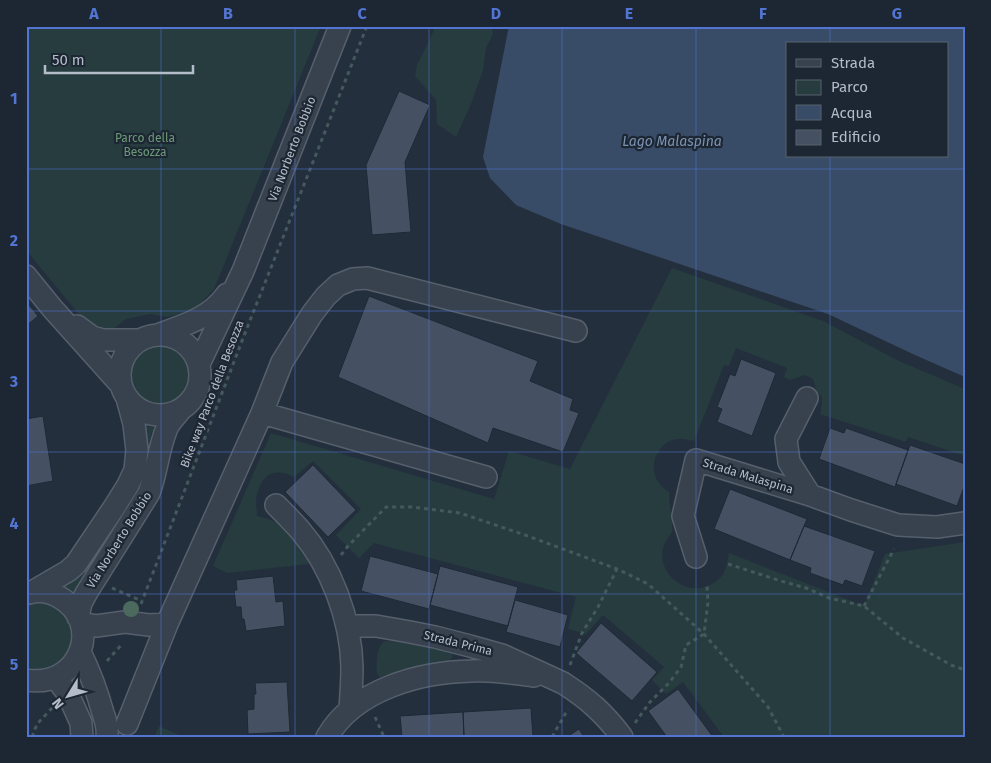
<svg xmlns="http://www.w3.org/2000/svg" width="991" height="763" viewBox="0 0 991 763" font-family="'Fira Sans',sans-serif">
  <rect width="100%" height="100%" fill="#242f3e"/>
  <path fill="#263c3f" d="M 26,26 L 321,26 L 214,289 L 195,309 L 168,317 L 150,314 L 126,319 L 113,329 L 98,329 L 82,318 L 26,250 Z
    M 436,26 L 492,26 L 493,34 L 486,48 L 483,70 L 471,104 L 456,137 L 437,124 L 436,100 L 415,76 L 417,65 Z
    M 672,268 L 823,321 L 899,361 L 965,389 L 965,456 L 908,437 L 906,442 L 820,414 L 822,403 L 822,397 L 817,392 L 813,379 L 805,375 L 789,380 L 784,377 L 787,368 L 736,348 L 729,366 L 724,365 L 694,441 C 689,440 683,438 678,439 C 660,440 649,462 656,478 C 659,484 663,488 669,492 C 669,500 673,526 672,531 C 671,536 665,540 664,545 C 655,570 682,596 707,586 C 724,580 726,570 729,553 L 864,606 L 885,554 L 965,542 L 965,737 L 724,737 L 683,682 L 666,694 L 652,680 L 664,667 L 603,615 L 586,634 L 568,629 L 576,597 L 374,543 L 359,558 L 336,535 L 361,509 L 313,461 L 294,477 C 272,466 260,476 256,500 C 256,505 257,511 257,516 C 264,518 273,520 280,524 C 292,532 301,552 309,564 L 227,573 L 213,566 L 271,433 L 494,499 L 509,451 L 570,469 Z
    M130 375a30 30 0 1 1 60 0a30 30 0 1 1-60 0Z
    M 140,426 L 153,427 L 154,430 L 151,434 L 148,450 L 143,485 L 135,500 L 88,569 L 84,566 L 131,496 Z
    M 79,571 L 85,575 L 76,590 L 73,598 L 59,587 Z
    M 38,602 C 42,603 47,603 50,604 C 56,607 62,612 65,617 C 84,645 58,678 26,669 L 26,604 Z
    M 385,641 C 405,642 434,646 452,654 L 452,658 L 449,660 L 420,666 L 380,677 L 377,674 C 376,664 376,647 385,641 Z
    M 159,726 L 184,737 L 154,737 Z"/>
  <path fill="#394c67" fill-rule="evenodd" d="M 509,26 L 965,26 L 965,377 L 915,355 L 828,314 L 561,224 L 516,205 L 490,178 L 483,157 ZM 787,44 L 947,44 L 947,156 L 787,156 Z"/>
  <path fill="#455162" stroke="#1f2835" d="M 399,91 L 430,105 L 405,162 L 411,232 L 372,235 L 366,165 Z
    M 369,296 L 538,361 L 530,381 L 573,399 L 570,410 L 579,413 L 563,452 L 493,428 L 488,443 L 338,377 Z
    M 29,305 L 38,316 L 26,326 L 26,308 Z
    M 741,359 L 776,373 L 752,436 L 717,422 L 722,409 L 717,407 L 730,374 L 735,376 Z
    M 43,416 L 53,481 L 26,486 L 26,419 Z
    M 830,428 L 844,433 L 846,428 L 908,450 L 895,487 L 819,459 Z
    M 910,445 L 965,464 L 965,484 L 957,506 L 896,484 Z
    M 313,465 L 356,510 L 328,537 L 285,492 Z
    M 730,489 L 807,519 L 790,560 L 714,529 Z
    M 804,526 L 875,551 L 862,586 L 845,580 L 843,585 L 810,573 L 811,568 L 790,560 Z
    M 370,556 L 438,574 L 429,609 L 361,591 Z
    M 440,566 L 518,587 L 508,626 L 430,605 Z
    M 273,576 L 276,602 L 283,601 L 285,626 L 246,631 L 244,619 L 242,619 L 241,607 L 236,607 L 234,590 L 237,590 L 236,580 Z
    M 515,600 L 568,615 L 560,647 L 506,632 Z
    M 601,623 L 657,672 L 632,701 L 576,653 Z
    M 287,682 L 290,732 L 248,734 L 247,710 L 254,709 L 254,694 L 256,694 L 255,683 Z
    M 678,689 L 713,737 L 667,737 L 648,711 Z
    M 531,708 L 533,737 L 464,737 L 463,712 Z
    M 463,712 L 464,737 L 402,737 L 400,716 Z
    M 579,729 L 584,737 L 567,737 Z"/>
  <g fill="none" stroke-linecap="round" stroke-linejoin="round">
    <defs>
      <path id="minor" d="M 26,276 L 52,308 L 121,385
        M 77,326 L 92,337 L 103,340 L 139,340
        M 160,334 C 186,325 211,317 227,294
        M120 375a40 40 0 1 1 80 0a40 40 0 1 1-80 0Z
        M 199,364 L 243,271 L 340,26
        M 807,398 L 786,439 L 789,462 L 810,495
        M 262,413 L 486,477
        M 276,505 C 284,513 292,521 300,530 C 331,566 351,619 352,667 C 352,681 351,695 350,709
        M 696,557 L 683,516 L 696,460 L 810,495 L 851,510 L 898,525 L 937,527 L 965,523
        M 32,592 L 68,571 L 76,564 L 113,509 L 128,485 L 135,470 L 137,450 L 134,424 L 127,398
        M 78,617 L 81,603 L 87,592 L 149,493 C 157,472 158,449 167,428 C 170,421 177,415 181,409
        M 81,623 L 96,626 L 125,622 L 149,625 L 167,624 L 262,413 L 282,362 L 312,314 L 326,296 L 338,285 L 353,279 L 367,278 L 576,331
        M 347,626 L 376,626 L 410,632 L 435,637 L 470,646 L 502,655 L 563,683 C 588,699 604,713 622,737
        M 80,652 C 90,672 97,691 103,713 C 106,721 108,728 107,737
        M 56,678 L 68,694 L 81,723 L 82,737
        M 26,680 C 81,689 104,622 59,597 C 50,592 39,590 29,593
        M 127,724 L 167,624
        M 327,737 C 355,689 420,672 472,671 C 493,670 513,673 534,676"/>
    </defs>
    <use href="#minor" stroke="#565f6c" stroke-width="24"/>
    <path stroke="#44595c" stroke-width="3" stroke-dasharray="4 4" stroke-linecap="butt" d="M 341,555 L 348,546 L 386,507 L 412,507 L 460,513 L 525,535 L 617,569 L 648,584 L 704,634 L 768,707 L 784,737
      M 728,564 L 781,581 L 806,588 L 829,598 L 864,606 L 903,638 L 951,665 L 965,670
      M 112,588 L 142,601
      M 141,604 L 247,328 L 367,26
      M 864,606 L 894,549
      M 107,661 L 123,643
      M 570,665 L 582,633 L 598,607 L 617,569
      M 375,717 L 384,737
      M 635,723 L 650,702 L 669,683 L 681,667 L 686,645 L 704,634 L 708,602 L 707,586
      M 32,737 L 37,724 L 53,707
      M 552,737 L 568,709"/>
    <use href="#minor" stroke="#38414e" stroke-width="21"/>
  </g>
  <circle fill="#4b6a5d" cx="131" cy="609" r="8"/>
  <path fill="none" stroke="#5274d3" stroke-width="1" stroke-opacity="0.55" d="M 161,26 L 161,737M 295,26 L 295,737M 429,26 L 429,737M 562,26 L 562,737M 696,26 L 696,737M 830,26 L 830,44M 830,156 L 830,737M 26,169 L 965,169M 26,311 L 965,311M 26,452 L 965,452M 26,594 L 965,594"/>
  <g text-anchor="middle" stroke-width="4.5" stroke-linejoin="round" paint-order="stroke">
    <g font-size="12" fill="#6b9a76" stroke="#1d2633">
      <text x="145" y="142">Parco della<tspan x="145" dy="14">Besozza</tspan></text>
    </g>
    <g font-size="12" fill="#b4bcc9" stroke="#1d2633">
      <text transform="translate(292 149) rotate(-69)" y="4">Via Norberto Bobbio</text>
      <text transform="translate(212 394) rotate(-69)" y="4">Bike way Parco della Besozza</text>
      <text transform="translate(748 476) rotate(17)" y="4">Strada Malaspina</text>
      <text transform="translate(119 540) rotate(-58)" y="4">Via Norberto Bobbio</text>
      <text transform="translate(458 643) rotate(14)" y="4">Strada Prima</text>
    </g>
    <g font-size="14" font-style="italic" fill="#7c92b1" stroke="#1d2633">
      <text x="672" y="146">Lago Malaspina</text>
    </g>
  </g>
  <rect width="991" height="763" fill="none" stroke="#1d2633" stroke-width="55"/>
  <rect x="786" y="42" width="162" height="115" fill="#1d2633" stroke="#59626f"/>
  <rect x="796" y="59" width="25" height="8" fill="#38414e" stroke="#59626f"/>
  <text x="831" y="68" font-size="15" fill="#b4bcc9">Strada</text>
  <rect x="796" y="80" width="25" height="15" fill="#263c3f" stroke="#59626f"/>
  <text x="831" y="92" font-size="15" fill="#b4bcc9">Parco</text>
  <rect x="796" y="105" width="25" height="15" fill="#394c67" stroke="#59626f"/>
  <text x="831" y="118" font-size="15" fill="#b4bcc9">Acqua</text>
  <rect x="796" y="130" width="25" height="15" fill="#455162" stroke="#59626f"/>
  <text x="831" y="142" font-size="15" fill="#b4bcc9">Edificio</text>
  <g transform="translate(68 696) rotate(233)" stroke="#1d2633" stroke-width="4" paint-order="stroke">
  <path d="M0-4L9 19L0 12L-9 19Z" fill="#b4bcc9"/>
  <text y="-8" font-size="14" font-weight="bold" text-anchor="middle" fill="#b4bcc9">N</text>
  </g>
  <path d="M45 65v8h148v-8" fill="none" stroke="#b4bcc9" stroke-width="2.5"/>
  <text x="52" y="65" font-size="15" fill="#b4bcc9" stroke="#1d2633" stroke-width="4" paint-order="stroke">50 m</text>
  <rect x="28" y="28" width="936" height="708" fill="none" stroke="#5274d3" stroke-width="2"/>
  <g font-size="16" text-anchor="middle" font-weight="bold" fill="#5274d3">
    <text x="94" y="19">A</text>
    <text x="228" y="19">B</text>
    <text x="362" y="19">C</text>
    <text x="496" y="19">D</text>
    <text x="629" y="19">E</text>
    <text x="763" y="19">F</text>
    <text x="897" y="19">G</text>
    <text x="14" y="104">1</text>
    <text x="14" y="246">2</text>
    <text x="14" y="387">3</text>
    <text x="14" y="529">4</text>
    <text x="14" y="670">5</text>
  </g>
</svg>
